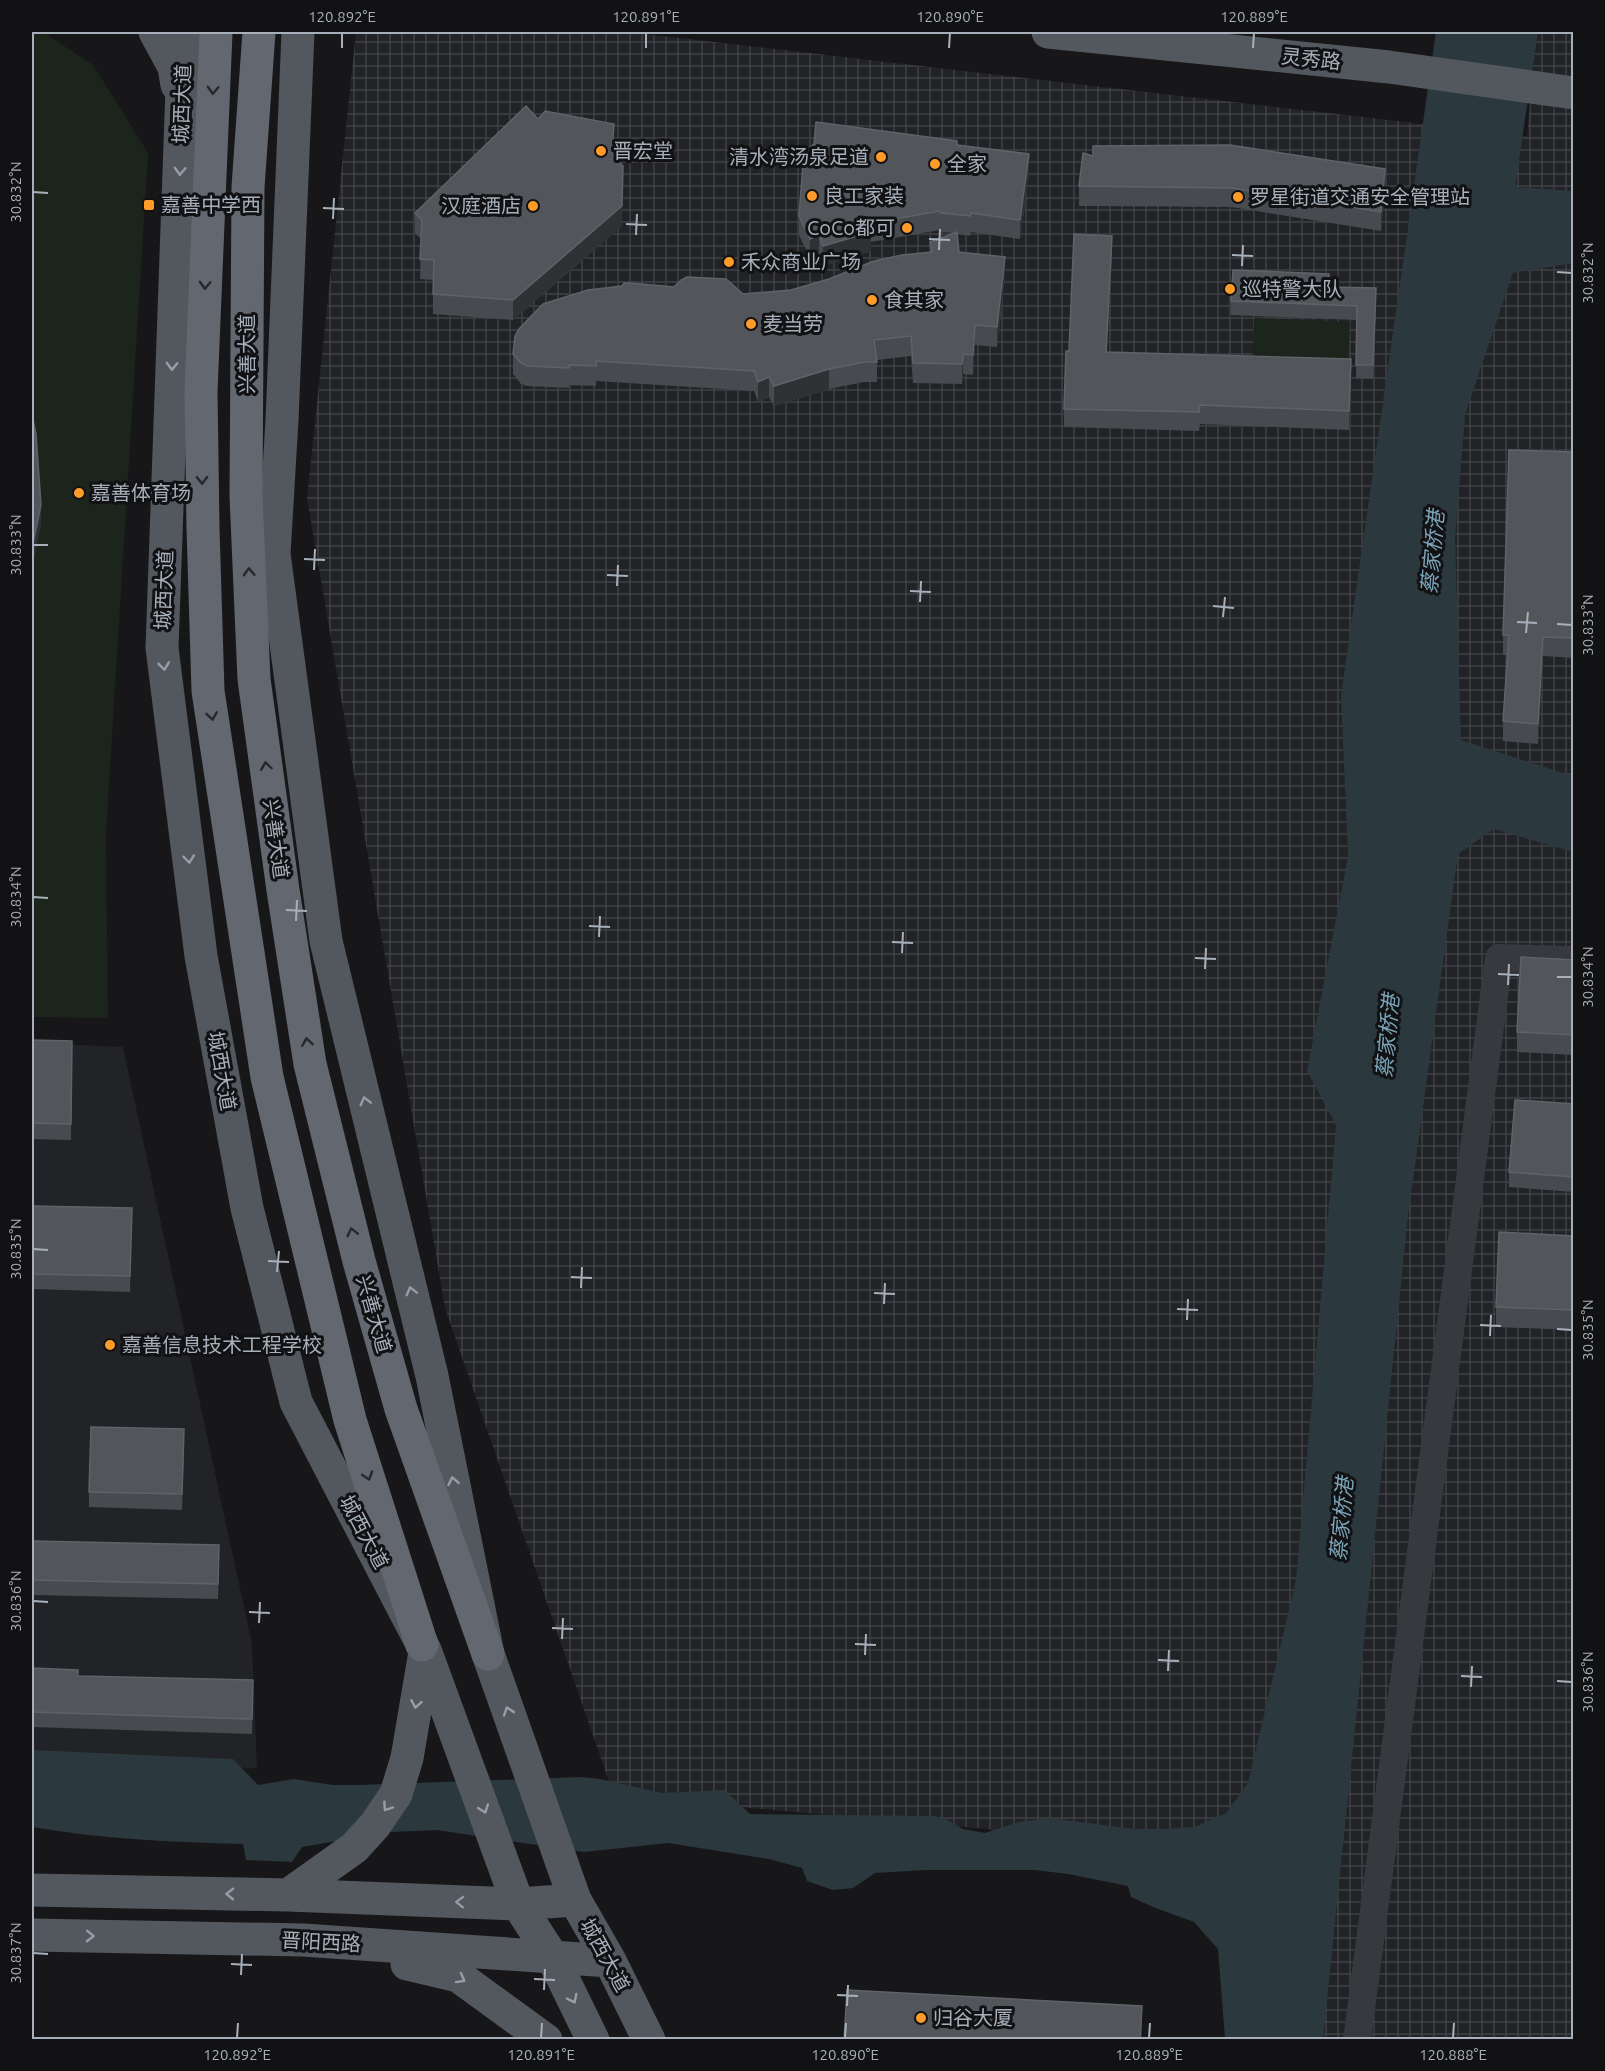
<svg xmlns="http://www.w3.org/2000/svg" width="1605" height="2071" viewBox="0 0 1605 2071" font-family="Ubuntu,'Noto Sans SC',sans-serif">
  <defs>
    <pattern id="industrial-grid" width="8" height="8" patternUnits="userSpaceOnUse" patternTransform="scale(1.5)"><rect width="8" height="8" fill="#222326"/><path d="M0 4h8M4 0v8" fill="none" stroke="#3f4043"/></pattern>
  </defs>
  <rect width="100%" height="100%" fill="#171719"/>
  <path fill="#222326" d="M 32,1043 L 123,1047 L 252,1644 L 257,1768 L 32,1762 Z"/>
  <path fill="url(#industrial-grid)" d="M 356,32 L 627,32 L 1527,136 L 1536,32 L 1573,32 L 1573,2039 L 1322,2039 L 1338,1860 L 614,1796 L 445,1308 L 307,498 Z"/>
  <path fill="#1c251c" d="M 32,32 L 43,32 L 93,65 L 148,153 L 106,834 L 108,1018 L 32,1017 Z
    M 1254,318 L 1350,322 L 1348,375 L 1252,371 Z"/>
  <path fill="#2b383e" d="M 1436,32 L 1538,32 L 1515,187 L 1573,191 L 1573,263 L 1513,273 L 1465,415 L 1455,538 L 1461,740 L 1573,776 L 1573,852 L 1494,829 L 1458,854 L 1408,1216 L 1323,2039 L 1225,2039 L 1218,1949 L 1194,1922 L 1153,1907 L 1131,1897 L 1128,1886 L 1068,1874 L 1035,1870 L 925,1870 L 875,1873 L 853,1888 L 833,1890 L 807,1881 L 802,1868 L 769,1859 L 668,1843 L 584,1852 L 437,1830 L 389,1832 L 302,1847 L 292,1862 L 246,1860 L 243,1844 C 172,1842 101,1839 32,1827 L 32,1750 L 233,1759 L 258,1785 L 294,1779 L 333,1785 L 359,1785 L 581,1777 L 600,1779 L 662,1793 L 724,1790 L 750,1814 L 935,1816 L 948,1820 L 963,1829 L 985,1833 L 1018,1822 L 1049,1818 L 1143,1830 L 1195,1827 L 1226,1813 L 1248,1783 L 1296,1580 L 1336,1125 L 1307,1071 L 1348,856 L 1341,695 Z"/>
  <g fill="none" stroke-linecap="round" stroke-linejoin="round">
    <path stroke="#37393e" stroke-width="28" d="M 1357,2040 L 1499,958 L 1574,960"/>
    <path stroke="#53575e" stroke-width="33" d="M 155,32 L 174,67 L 177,85
      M 184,32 L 162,648 L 201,956 L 247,1208 L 296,1402 L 425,1650 L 518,1904 L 553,1958 L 593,2040
      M 298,32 L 282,420 L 274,554 L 326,941 L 432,1376 L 488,1654 L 575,1900 L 610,1961 L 649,2040
      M 1048,32 L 1389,67 L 1574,93
      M 32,1890 L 288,1895 L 518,1904 L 575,1900
      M 288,1895 L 354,1848 L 375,1825 L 396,1794 L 407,1758 L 425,1652
      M 32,1935 L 303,1940 L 610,1961
      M 407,1964 L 458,1976 L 546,2040"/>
    <path stroke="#636870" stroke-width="33" d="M 216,32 L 201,392 L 203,528 L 208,691 L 267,1077 L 350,1420 L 422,1645
      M 259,32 L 248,187 L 246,496 L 254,679 L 283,890 L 310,1064 L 359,1261 L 401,1409 L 488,1654"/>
  </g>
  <path fill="#474a4e" d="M 538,119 L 614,144 L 613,155 L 622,226 L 513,320 L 433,314 L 433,280 L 420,279 L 421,239 L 415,233 L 415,213 Z
    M 957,145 L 1029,174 L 1020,239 L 971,232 L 970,236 L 957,234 L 959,252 L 1005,277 L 997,347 L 975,345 L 973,375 L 963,374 L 962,384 L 913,383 L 911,356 L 877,360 L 877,382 L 864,382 L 829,389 L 774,406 L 769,397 L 758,402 L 754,391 L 596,381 L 596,386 L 569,385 L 569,388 L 527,386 L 521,384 L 513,374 L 513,354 L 743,294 L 791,290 L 930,253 L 930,242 L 953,233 L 941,232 L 940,230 L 871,242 L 871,251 L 823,266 L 819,254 L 810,258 L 799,235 L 799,216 Z
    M 1093,156 L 1385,189 L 1381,231 L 1231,207 L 1079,206 L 1079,186 Z
    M 1112,255 L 1107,352 L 1351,378 L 1349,430 L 1200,424 L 1199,431 L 1064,427 L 1064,409 L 1069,351 Z
    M 1329,287 L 1376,302 L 1373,379 L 1356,378 L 1357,320 L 1231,315 L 1231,301 Z
    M 1574,452 L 1574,658 L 1543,656 L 1538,744 L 1503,741 L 1503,721 L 1507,655 L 1503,655 L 1503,635 Z
    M 1574,960 L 1574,1055 L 1517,1052 L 1517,1032 Z
    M 32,1040 L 72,1041 L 71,1140 L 32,1139 Z
    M 1574,1104 L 1574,1192 L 1509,1187 L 1509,1172 Z
    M 32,1206 L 132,1208 L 130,1292 L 32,1289 Z
    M 1574,1236 L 1574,1330 L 1496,1327 L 1496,1307 Z
    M 184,1444 L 182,1510 L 89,1507 L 89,1492 Z
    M 32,1541 L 219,1560 L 218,1599 L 32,1595 Z
    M 32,1668 L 78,1676 L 253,1680 L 252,1734 L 32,1727 Z"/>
  <path fill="#303134" d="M 614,124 L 614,144 L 612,173 L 612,153 Z
    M 1029,154 L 1029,174 L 1020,239 L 1020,220 Z
    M 623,166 L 622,226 L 513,320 L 513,300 Z
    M 1385,169 L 1385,189 L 1381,231 L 1381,212 Z
    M 871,232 L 871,251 L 823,266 L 823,246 Z
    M 819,235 L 819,254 L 810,258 L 810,239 Z
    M 1112,236 L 1112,255 L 1106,371 L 1106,352 Z
    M 1005,257 L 1005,277 L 997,347 L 997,327 Z
    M 975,325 L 975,345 L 973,375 L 973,355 Z
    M 963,354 L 963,374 L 962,384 L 962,364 Z
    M 1351,359 L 1351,378 L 1349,430 L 1349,411 Z
    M 829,369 L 829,389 L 774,406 L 774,386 Z
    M 769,377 L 769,397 L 758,402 L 758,382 Z
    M 41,505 L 41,525 L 32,568 L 32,548 Z
    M 1543,637 L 1543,656 L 1538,744 L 1538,724 Z
    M 1142,2006 L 1142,2040 L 1140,2040 Z"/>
  <path fill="#52555a" stroke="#5f6369" stroke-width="1.5" d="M 526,106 L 538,119 L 545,111 L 614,124 L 612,153 L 623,166 L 622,206 L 513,300 L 433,294 L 434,260 L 420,259 L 422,220 L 415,213 Z
    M 816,122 L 957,141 L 957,145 L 1029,154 L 1020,220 L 971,213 L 970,216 L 941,213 L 940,211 L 870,223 L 871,232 L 823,246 L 819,235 L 810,239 L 799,216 L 804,151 L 814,144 Z
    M 1230,145 L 1385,169 L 1381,212 L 1231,188 L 1079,186 L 1083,153 L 1093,156 L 1093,146 Z
    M 957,232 L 959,252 L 1005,257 L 997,327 L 975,325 L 973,355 L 963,354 L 962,364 L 913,363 L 911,336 L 874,340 L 877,362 L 864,362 L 829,369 L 774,386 L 769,377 L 758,382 L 754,371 L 596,361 L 596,366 L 569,365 L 569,368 L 527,366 L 521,363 L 513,354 L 515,336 L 519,329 L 543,304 L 588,290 L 622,286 L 624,283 L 630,283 L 674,287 L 681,280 L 687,277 L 726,279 L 743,294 L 791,290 L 829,279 L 874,261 L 902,255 L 932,252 L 930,242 Z
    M 1074,234 L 1112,236 L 1106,352 L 1351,359 L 1349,411 L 1200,405 L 1199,412 L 1064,409 L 1066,351 L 1069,351 Z
    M 1233,270 L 1329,274 L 1329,287 L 1376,288 L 1373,365 L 1356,365 L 1357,306 L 1231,301 Z
    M 32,415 L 36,434 L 41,505 L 32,548 Z
    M 1509,450 L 1574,452 L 1574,638 L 1543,637 L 1538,724 L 1503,721 L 1509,635 L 1503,635 Z
    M 1521,957 L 1574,960 L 1574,1035 L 1517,1032 Z
    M 32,1040 L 72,1041 L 71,1124 L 32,1123 Z
    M 1515,1100 L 1574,1104 L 1574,1177 L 1509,1172 Z
    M 32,1206 L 132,1208 L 130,1276 L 32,1274 Z
    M 1499,1232 L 1574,1236 L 1574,1310 L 1496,1307 Z
    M 91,1427 L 184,1429 L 182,1494 L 89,1492 Z
    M 32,1541 L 219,1545 L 218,1584 L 32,1580 Z
    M 32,1668 L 78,1670 L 78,1676 L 253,1680 L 252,1719 L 32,1712 Z
    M 847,1990 L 1142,2006 L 1140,2040 L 844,2040 Z"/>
  <defs><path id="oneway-chevron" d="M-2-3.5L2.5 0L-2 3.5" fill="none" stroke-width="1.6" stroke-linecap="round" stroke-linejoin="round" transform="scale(1.5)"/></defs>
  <g stroke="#26282b">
    <use href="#oneway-chevron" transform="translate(213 90) rotate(92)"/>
    <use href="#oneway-chevron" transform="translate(205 285) rotate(92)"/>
    <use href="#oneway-chevron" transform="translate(202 480) rotate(89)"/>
    <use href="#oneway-chevron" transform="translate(249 572) rotate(-92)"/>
    <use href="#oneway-chevron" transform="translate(212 716) rotate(81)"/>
    <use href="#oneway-chevron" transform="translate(266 766) rotate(-98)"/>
    <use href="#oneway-chevron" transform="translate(307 1042) rotate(-99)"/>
    <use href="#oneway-chevron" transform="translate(352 1232) rotate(-104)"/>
    <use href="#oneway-chevron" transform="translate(368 1476) rotate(72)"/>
  </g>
  <g stroke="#969ea8">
    <use href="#oneway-chevron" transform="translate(180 171) rotate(92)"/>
    <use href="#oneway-chevron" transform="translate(172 366) rotate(92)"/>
    <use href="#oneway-chevron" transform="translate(164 666) rotate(83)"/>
    <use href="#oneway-chevron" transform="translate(189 859) rotate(83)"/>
    <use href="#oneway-chevron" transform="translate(365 1101) rotate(-104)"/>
    <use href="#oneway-chevron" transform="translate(411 1291) rotate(-104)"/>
    <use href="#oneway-chevron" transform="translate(453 1481) rotate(-101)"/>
    <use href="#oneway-chevron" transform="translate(416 1704) rotate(100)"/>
    <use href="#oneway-chevron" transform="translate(508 1711) rotate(-109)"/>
    <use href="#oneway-chevron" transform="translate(387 1807) rotate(124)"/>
    <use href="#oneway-chevron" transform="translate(484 1809) rotate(70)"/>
    <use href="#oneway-chevron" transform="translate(230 1894) rotate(-179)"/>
    <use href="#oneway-chevron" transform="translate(460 1902) rotate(-178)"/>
    <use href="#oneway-chevron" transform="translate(90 1936) rotate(1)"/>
    <use href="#oneway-chevron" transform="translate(461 1979) rotate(29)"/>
    <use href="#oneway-chevron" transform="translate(573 1999) rotate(63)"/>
  </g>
  <path fill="none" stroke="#a7b0ba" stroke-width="2" d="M 342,48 L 342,33M 646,48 L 646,33M 949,48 L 950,33M 1253,48 L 1254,33M 33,192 L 48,193M 323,208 L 344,209M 333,219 L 334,198M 626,224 L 647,225M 636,235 L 637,214M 929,239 L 950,240M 939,250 L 940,229M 1232,255 L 1253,256M 1242,266 L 1243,245M 1557,272 L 1572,273M 33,545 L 48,545M 304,559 L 325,560M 314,570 L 315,549M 607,575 L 628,576M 617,586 L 618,565M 910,591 L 931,592M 920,602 L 921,581M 1213,606 L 1234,608M 1223,617 L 1225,597M 1517,622 L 1537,623M 1557,624 L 1572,625M 1526,633 L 1528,612M 33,897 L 48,898M 286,910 L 307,911M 296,921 L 297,900M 589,926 L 610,927M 599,937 L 600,916M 892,942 L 913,943M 902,953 L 903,932M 1195,958 L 1216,959M 1205,969 L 1206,948M 1498,974 L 1519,975M 1557,977 L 1572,977M 1508,985 L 1509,964M 33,1249 L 48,1250M 268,1261 L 289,1262M 277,1272 L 279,1251M 571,1277 L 592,1278M 581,1288 L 582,1267M 874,1293 L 895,1294M 884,1304 L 885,1283M 1177,1309 L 1198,1310M 1187,1320 L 1188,1299M 1480,1325 L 1501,1326M 1557,1329 L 1572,1330M 1490,1336 L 1491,1315M 33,1601 L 48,1602M 249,1612 L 270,1613M 259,1623 L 260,1602M 552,1628 L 573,1629M 562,1639 L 563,1618M 855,1644 L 876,1645M 865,1655 L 866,1634M 1158,1660 L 1179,1661M 1168,1671 L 1169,1650M 1461,1676 L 1482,1677M 1557,1681 L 1572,1682M 1471,1687 L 1472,1666M 33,1953 L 48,1954M 231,1964 L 252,1965M 241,1975 L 242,1954M 534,1979 L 555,1980M 544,1990 L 545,1969M 837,1995 L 858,1996M 847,2006 L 848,1985M 237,2038 L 238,2023M 541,2038 L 542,2023M 845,2038 L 846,2023M 1149,2038 L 1150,2023M 1453,2038 L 1454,2023"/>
  <g fill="#ff9b29" stroke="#121214" stroke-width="2">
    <circle cx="601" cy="151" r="6"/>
    <circle cx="881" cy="157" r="6"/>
    <circle cx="935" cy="164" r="6"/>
    <circle cx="812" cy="196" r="6"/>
    <circle cx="1238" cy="197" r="6"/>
    <rect x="143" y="199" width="12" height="12" rx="3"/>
    <circle cx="533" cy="206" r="6"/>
    <circle cx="907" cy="228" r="6"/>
    <circle cx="729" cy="262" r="6"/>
    <circle cx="1230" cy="289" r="6"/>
    <circle cx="872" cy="300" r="6"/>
    <circle cx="751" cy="324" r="6"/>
    <circle cx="79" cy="493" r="6"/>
    <circle cx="110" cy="1345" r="6"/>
    <circle cx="921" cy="2018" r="6"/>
  </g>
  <g text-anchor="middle" stroke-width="6" stroke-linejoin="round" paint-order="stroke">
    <g font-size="20" fill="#a7b0ba" stroke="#121214">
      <text transform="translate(1311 59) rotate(6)" y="7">灵秀路</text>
      <text transform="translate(182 104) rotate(-88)" y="7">城西大道</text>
      <text transform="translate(247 354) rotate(-90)" y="7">兴善大道</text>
      <text transform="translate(164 590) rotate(-88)" y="7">城西大道</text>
      <text transform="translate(276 839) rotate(82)" y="7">兴善大道</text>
      <text transform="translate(222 1071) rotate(80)" y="7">城西大道</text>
      <text transform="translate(374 1314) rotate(74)" y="7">兴善大道</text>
      <text transform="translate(364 1532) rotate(62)" y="7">城西大道</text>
      <text transform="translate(321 1942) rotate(3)" y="7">晋阳西路</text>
      <text transform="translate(605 1955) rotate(61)" y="7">城西大道</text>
    </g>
    <g font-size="20" fill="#a7b0ba" stroke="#121214" text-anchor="start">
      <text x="613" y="158">晋宏堂</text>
      <text x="869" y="164" text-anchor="end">清水湾汤泉足道</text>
      <text x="947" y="171">全家</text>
      <text x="824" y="203">良工家装</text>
      <text x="1250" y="204">罗星街道交通安全管理站</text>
      <text x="161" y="212">嘉善中学西</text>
      <text x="521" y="213" text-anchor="end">汉庭酒店</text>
      <text x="895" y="235" text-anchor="end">CoCo都可</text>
      <text x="741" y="269">禾众商业广场</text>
      <text x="1242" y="296">巡特警大队</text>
      <text x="884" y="307">食其家</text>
      <text x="763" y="331">麦当劳</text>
      <text x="91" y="500">嘉善体育场</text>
      <text x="122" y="1352">嘉善信息技术工程学校</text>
      <text x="933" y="2025">归谷大厦</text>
    </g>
    <g font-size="21" font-style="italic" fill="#7ba4b9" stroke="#121214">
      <text transform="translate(1433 552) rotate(-85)" y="7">蔡家桥港</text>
      <text transform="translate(1388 1036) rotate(-85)" y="7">蔡家桥港</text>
      <text transform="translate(1342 1519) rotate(-85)" y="7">蔡家桥港</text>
    </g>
  </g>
  <rect width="1605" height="2071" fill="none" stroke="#121214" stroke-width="66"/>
  <rect x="33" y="33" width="1539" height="2005" fill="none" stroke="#a7b0ba" stroke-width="2"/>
  <g font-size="15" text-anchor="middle" fill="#a7b0ba">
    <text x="342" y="22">120.892°E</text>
    <text x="646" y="22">120.891°E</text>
    <text x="950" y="22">120.890°E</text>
    <text x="1254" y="22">120.889°E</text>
    <text transform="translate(16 192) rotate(-90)" y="5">30.832°N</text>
    <text transform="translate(1588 273) rotate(-90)" y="5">30.832°N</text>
    <text transform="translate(16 545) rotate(-90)" y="5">30.833°N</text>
    <text transform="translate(1588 625) rotate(-90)" y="5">30.833°N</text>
    <text transform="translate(16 897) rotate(-90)" y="5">30.834°N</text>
    <text transform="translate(1588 977) rotate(-90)" y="5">30.834°N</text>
    <text transform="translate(16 1249) rotate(-90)" y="5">30.835°N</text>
    <text transform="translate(1588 1330) rotate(-90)" y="5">30.835°N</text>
    <text transform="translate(16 1601) rotate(-90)" y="5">30.836°N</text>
    <text transform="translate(1588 1682) rotate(-90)" y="5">30.836°N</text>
    <text transform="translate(16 1953) rotate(-90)" y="5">30.837°N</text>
    <text x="237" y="2060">120.892°E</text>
    <text x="541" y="2060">120.891°E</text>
    <text x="845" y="2060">120.890°E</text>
    <text x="1149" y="2060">120.889°E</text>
    <text x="1453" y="2060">120.888°E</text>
  </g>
</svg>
